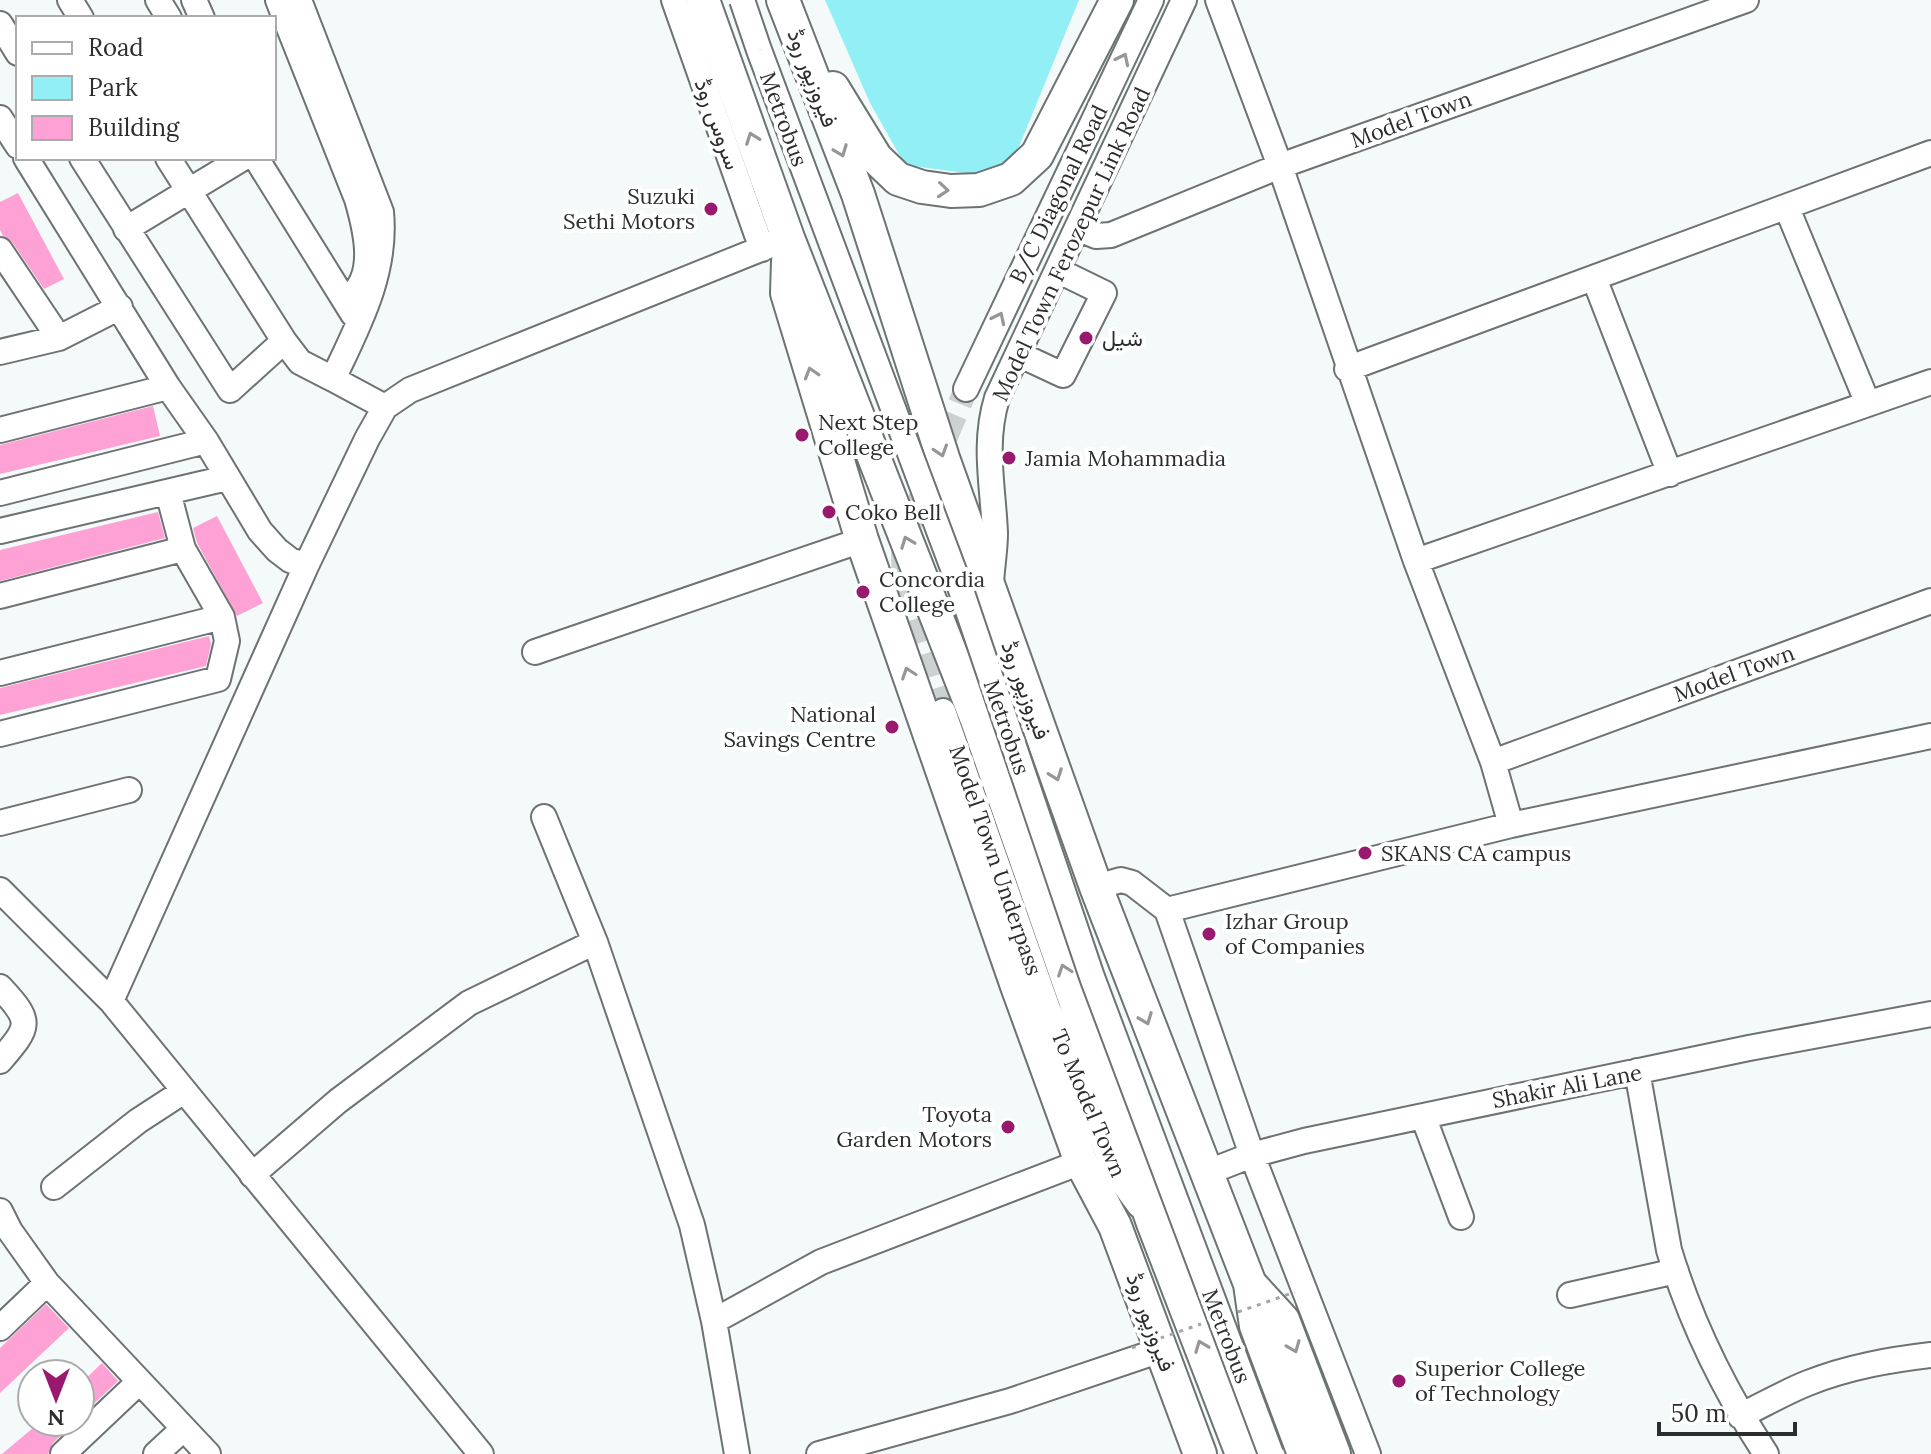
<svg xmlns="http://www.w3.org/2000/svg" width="1931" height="1454" viewBox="0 0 1931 1454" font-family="Lora,Vazirmatn,serif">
  <rect width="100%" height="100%" fill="#f4fafa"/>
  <path fill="#92eff6" d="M 825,0 L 1079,0 L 1018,149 L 988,176 L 905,165 L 870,103 Z"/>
  <path fill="#fea2d6" d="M 18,193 L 64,279 L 44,289 L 12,242 L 3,236 L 0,230 L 0,202 Z
    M 153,406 L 160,436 L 0,474 L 0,445 Z
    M 158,512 L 165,538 L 0,581 L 0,550 Z
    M 217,516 L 263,603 L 237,616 L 197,543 L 193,528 Z
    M 209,636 L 211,644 L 206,666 L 0,715 L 0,688 Z
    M 46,1304 L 69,1328 L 0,1393 L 0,1348 Z
    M 102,1363 L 118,1381 L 80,1417 L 80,1384 Z
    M 40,1422 L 75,1422 L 53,1443 L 48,1454 L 2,1454 Z"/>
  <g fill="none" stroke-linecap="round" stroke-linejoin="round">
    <path stroke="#ccd1d1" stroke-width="24" stroke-dasharray="24 12" stroke-linecap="butt" d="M 943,711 L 904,587 L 903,554 L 908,528 L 966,389"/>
    <defs>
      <path id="minor" d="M 70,0 L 81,18
        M 158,0 L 169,18
        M 194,0 L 202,18
        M 278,0 L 357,199 C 366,230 379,280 345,300
        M 299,0 L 381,212 C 387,273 358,326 333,379 L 385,407
        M 674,0 L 762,249
        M 1218,0 L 1280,166 L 1416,561 L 1493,762 L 1511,825
        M 0,24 L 18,53
        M 0,118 L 18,146
        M 26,158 L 168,387 L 206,441 L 260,531 L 277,550 L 290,560 L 306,566
        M 82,158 L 230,390 L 284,341
        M 168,158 L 284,341 L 300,362 L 333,379
        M 256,158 L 353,314
        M 1787,208 L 1868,404
        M 126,229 L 243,158
        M 1079,229 L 1096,236 L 1111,235 L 1280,166 L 1746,0
        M 0,250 L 59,338
        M 1594,278 L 1670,474
        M 0,352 L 59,338 L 120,307
        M 1018,354 L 1063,375 L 1104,293 L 1059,271
        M 1347,369 L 1931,153
        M 966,389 L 1151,0
        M 0,430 L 168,387
        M 0,493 L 206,441
        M 0,531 L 227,478
        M 1416,561 L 1931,382
        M 991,583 C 992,566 995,549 995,533 C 993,486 983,444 997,398 L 1184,0
        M 0,596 L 183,549
        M 535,652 L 862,540
        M 0,673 L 222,617
        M 943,711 L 1048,1009 L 1067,1050 L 1115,1172 L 1139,1205
        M 0,734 L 218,679 L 227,641 L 222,617 L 183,549 L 168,492
        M 1493,762 L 1931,601
        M 544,817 L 595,942 L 692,1225 L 714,1321 L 737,1454
        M 0,823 L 129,790
        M 1096,887 L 1121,880 L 1132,883 L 1167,910 L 1252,1155 L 1368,1454
        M 0,890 L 111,1001 L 481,1454
        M 1167,910 L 1511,825 L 1931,736
        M 0,987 C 33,1022 30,1026 0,1061
        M 111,1001 L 306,566 L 367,439 L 385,407 L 410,390 L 788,238
        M 1637,1071 L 1669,1250 C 1691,1323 1724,1390 1766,1454
        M 1423,1116 L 1461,1217
        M 1206,1173 L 1252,1155 L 1304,1141 L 1749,1048 L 1931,1014
        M 252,1175 L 338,1101 L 469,1003 L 595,942
        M 54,1187 L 138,1121 L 184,1091
        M 0,1211 L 10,1231 L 47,1283 L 208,1454
        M 1570,1295 L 1676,1271
        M 714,1321 L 821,1262 L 1081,1162
        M 0,1328 L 47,1283
        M 1740,1416 C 1763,1405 1785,1392 1808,1383 C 1848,1367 1889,1360 1931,1355
        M 63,1454 L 139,1382
        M 156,1454 L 183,1429
        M 819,1454 L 1010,1401 L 1161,1350"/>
      <path id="major" d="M 703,0 L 788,238 L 977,720 L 1153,1223 L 1242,1454
        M 783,0 L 858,194 L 943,458 L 1096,887 L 1250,1284 L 1256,1326 L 1304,1454
        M 833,88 L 876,158 L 898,179 L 922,187 L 951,191 L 979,190 L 1011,179 L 1037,155 L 1117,0
        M 788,261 L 787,293 L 862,540 L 1017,986 L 1081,1162 L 1115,1226 L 1200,1454
        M 1250,1284 L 1283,1320 L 1334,1454"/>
    </defs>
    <use href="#minor" stroke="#6d7273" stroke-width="28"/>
    <use href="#major" stroke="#6d7273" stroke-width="36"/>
    <use href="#minor" stroke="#fff" stroke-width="24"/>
    <use href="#major" stroke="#fff" stroke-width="32"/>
    <defs>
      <path id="minor-bridge" d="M 742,0 L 759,50 L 960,587 L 1092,977 L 1271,1454"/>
    </defs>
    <use href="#minor-bridge" stroke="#6d7273" stroke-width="28" stroke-linecap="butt"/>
    <path stroke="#a2a6a6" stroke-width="3" stroke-dasharray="4 6" stroke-linecap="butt" d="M 1238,1312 L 1295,1292
      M 1132,1348 L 1201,1324"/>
    <use href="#minor-bridge" stroke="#fff" stroke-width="24"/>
  </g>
  <defs><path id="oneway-chevron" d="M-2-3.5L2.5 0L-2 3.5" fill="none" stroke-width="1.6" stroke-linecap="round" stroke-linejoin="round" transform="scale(2)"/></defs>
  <g stroke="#969696">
    <use href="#oneway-chevron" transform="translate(1123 59) rotate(-64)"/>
    <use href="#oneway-chevron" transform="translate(752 138) rotate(-110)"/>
    <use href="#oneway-chevron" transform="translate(841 151) rotate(69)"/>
    <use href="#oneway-chevron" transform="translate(943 190) rotate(5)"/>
    <use href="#oneway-chevron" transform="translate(999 318) rotate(-64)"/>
    <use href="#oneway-chevron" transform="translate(811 373) rotate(-107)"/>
    <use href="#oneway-chevron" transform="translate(941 451) rotate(72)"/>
    <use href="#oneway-chevron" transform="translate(907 542) rotate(-111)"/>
    <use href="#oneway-chevron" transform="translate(908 673) rotate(-109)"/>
    <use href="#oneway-chevron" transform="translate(1056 775) rotate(70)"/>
    <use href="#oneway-chevron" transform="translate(1064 970) rotate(-109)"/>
    <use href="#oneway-chevron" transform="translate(1146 1019) rotate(69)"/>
    <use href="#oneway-chevron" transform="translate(1201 1346) rotate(-111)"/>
    <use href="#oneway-chevron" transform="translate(1294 1347) rotate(68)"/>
  </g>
  <g fill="#99196f" stroke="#fff" stroke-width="3">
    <circle cx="711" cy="209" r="8"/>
    <circle cx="1086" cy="338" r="8"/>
    <circle cx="802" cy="435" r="8"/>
    <circle cx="1009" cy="458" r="8"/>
    <circle cx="829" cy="512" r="8"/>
    <circle cx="863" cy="592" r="8"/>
    <circle cx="892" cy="727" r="8"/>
    <circle cx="1365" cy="853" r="8"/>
    <circle cx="1209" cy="934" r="8"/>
    <circle cx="1008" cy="1127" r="8"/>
    <circle cx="1399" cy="1381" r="8"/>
  </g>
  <g text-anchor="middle" stroke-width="8" stroke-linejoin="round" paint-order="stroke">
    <g font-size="22" fill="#2c2e2e" stroke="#fff">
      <text transform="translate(813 78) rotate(69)" y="8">فیروزپور روڈ</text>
      <text transform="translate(784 119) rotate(70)" y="8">Metrobus</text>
      <text transform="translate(1411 119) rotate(-20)" y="8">Model Town</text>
      <text transform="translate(718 124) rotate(70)" y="8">سروس روڈ</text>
      <text transform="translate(1058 194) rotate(-64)" y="8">B/C Diagonal Road</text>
      <text transform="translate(1071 244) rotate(-65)" y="8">Model Town Ferozepur Link Road</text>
      <text transform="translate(1734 673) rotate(-20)" y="8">Model Town</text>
      <text transform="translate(1026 690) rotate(70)" y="8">فیروزپور روڈ</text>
      <text transform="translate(1007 727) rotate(71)" y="8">Metrobus</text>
      <text transform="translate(996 860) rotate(71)" y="8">Model Town Underpass</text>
      <text transform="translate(1567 1086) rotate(-11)" y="8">Shakir Ali Lane</text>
      <text transform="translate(1089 1103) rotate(67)" y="8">To Model Town</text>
      <text transform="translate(1151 1322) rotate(70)" y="8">فیروزپور روڈ</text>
      <text transform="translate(1227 1336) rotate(69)" y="8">Metrobus</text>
    </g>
    <g font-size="22" fill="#2c2e2e" stroke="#fff" text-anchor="start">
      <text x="695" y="204" text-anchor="end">Suzuki<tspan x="695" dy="25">Sethi Motors</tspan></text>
      <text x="1102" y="346">شیل</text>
      <text x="818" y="430">Next Step<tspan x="818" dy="25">College</tspan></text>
      <text x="1025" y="466">Jamia Mohammadia</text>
      <text x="845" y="520">Coko Bell</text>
      <text x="879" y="587">Concordia<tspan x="879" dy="25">College</tspan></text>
      <text x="876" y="722" text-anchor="end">National<tspan x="876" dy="25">Savings Centre</tspan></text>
      <text x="1381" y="861">SKANS CA campus</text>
      <text x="1225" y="929">Izhar Group<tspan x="1225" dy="25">of Companies</tspan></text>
      <text x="992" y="1122" text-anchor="end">Toyota<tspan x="992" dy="25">Garden Motors</tspan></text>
      <text x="1415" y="1376">Superior College<tspan x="1415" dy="25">of Technology</tspan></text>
    </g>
  </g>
  <rect x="16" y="16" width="260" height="144" fill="#ffffff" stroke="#ababab" stroke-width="2"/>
  <rect x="32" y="42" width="40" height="12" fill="#ffffff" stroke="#ababab" stroke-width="2"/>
  <text x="88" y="56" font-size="24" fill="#2c2e2e">Road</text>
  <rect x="32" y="76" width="40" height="24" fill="#92eff6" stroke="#ababab" stroke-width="2"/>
  <text x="88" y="96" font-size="24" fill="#2c2e2e">Park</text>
  <rect x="32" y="116" width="40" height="24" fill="#fea2d6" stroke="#ababab" stroke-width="2"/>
  <text x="88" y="136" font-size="24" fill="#2c2e2e">Building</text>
  <g transform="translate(56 1398) rotate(180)"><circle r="38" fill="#ffffff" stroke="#ababab" stroke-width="2"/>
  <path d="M0-6L14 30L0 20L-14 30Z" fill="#99196f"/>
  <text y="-12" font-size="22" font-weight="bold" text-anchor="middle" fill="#2c2e2e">N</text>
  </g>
  <path d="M1659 1422v12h136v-12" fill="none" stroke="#2c2e2e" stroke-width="4"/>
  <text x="1671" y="1422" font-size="24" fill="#2c2e2e" stroke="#ffffff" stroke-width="6" paint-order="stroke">50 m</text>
</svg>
